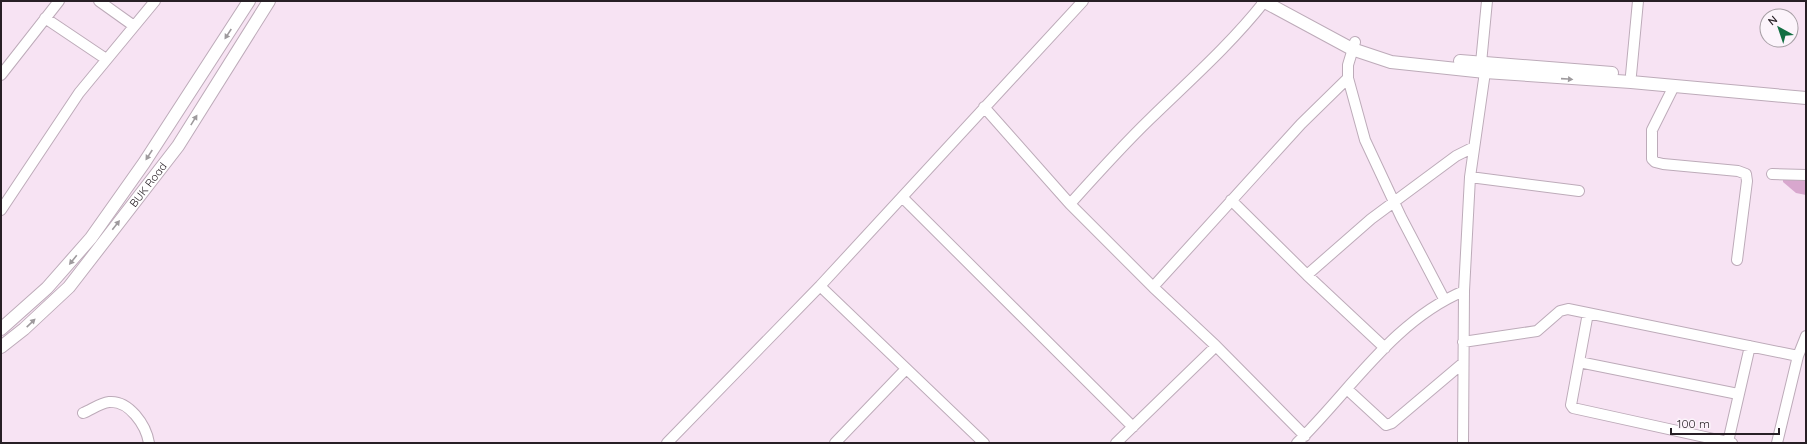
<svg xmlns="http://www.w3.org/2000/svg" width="1807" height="444" viewBox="0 0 1807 444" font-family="Quicksand,sans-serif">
  <rect width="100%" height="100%" fill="#f7e3f3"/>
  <path fill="#d8a7ce" d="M 1783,178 L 1806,180 L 1806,195 L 1796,193 L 1783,182 Z"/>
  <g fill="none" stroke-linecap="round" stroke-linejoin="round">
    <defs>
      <path id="minor" d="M 99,1 L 134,26
        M 45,18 L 106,59
        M 1355,42 L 1348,65 L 1348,78 L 1365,140 L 1401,217 L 1444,299
        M 1481,63 L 1487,1
        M 1,75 L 59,1
        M 1631,75 L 1638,1
        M 1674,86 L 1652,130 L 1652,159 L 1655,162 L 1663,164 L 1738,171 L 1746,174 L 1747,181 L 1737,260
        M 984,107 L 1070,204 L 1153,287 L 1216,346 L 1305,436
        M 1772,174 L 1806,175
        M 1470,177 L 1579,191
        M 902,197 L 1133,427
        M 1231,200 L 1307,275 L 1385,348
        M 1070,204 C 1096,175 1122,146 1150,119 C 1189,81 1230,45 1264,2
        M 1,210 L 79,93 L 155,1
        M 1307,275 L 1371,219 L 1456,156 L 1474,147
        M 820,286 L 984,443
        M 1153,287 L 1301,124 L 1348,78
        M 1588,313 L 1571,405 L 1573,408 L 1732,443
        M 1463,342 L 1537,331 L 1560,311 L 1568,309 L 1798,356
        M 1579,362 L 1738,394
        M 1348,390 L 1386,425 L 1392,423 L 1463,363
        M 83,413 C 91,410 100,403 109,402 C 129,400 146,425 149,443
        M 1728,442 L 1750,346
        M 667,443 L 820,286 L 1083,1
        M 835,443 L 906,369
        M 1116,443 L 1216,346
        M 1297,443 C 1350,391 1394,320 1464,291
        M 1463,443 L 1464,291 L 1470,177 L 1485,72
        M 1777,443 L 1798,356 L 1806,336"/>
      <g id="major">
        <path d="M 1263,1 L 1352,49 L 1391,62 L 1485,72 L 1631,82 L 1806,98"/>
        <path d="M 1460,61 L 1612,73"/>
        <path d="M 1,329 L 47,288 L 91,238 L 144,163 L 249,1"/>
        <path id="s1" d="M 1,347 L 24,329 L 69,287 L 178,146 L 269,1"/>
      </g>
    </defs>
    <use href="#minor" stroke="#bdabb9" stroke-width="12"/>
    <use href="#major" stroke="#bdabb9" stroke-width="14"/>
    <use href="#minor" stroke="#fff" stroke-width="10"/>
    <use href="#major" stroke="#fff" stroke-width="12"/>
  </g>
  <defs><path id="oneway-solid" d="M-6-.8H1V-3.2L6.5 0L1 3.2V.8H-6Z"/></defs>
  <g fill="#9e9a9d">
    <use href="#oneway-solid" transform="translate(228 34) rotate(123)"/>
    <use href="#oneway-solid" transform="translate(1567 79) rotate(4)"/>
    <use href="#oneway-solid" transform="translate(194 120) rotate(-58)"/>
    <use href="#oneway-solid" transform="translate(149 155) rotate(123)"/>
    <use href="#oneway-solid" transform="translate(116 225) rotate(-52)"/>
    <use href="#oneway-solid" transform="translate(73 260) rotate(129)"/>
    <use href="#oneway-solid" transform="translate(31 323) rotate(-44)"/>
  </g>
  <g text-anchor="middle" stroke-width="3.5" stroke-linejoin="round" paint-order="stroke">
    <g font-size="11" fill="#271f25" stroke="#fcf4fb">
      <text dy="4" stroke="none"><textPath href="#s1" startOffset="220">BUK Road</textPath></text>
    </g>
  </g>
  <rect width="1807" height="444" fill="none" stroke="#271f25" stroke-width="4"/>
  <g transform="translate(1779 28) rotate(320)"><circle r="19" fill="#fcf4fb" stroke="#a79fa5"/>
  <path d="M0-3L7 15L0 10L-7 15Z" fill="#136f43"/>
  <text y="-6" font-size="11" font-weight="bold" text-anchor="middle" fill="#271f25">N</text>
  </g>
  <path d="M1671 428v6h108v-6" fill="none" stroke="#271f25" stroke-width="2"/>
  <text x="1677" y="428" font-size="12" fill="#271f25" stroke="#fcf4fb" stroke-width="3" paint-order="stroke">100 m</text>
</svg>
